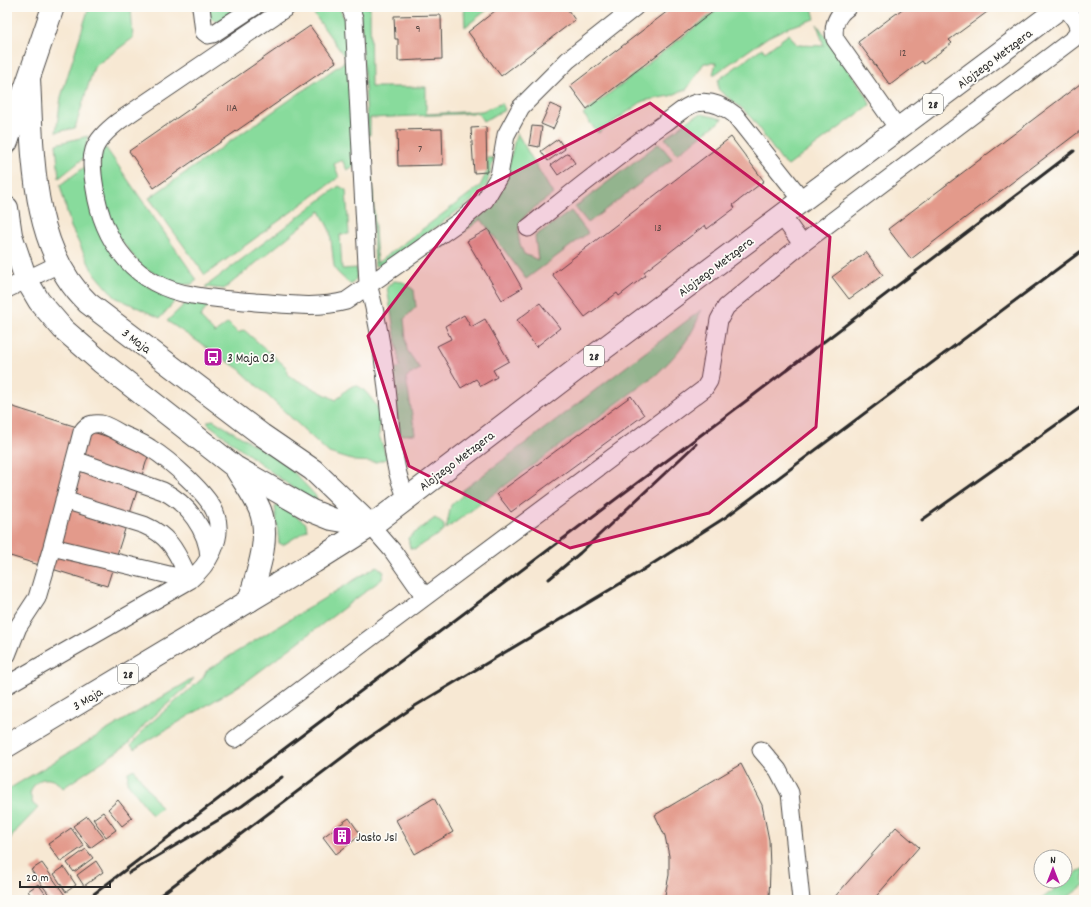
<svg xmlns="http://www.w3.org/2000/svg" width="1091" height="907" viewBox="0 0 1091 907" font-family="Dekko,sans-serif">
  <rect width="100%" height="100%" fill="#fdfcf7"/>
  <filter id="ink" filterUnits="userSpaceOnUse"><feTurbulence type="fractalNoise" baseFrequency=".025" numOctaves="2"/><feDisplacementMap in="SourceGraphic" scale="8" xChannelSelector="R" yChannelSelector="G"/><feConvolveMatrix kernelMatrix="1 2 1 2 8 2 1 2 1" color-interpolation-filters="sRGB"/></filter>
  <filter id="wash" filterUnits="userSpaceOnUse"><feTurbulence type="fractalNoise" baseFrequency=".012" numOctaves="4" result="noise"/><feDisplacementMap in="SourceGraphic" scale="16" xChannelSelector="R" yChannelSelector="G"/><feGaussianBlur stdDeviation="0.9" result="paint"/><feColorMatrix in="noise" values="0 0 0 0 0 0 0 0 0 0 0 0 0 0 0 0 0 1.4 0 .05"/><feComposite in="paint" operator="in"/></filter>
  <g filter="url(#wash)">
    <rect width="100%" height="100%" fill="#f7e8d3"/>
    <path fill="#88db9c" stroke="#5a8364" d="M 89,7 L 131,7 L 133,38 L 94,67 L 75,128 L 56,132 L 61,97 Z
      M 209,7 L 244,7 L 218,22 L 210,18 Z
      M 309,7 L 339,7 L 346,23 L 354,166 L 347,170 L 342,160 L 334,164 L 339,177 L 205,275 L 149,198 L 347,60 Z
      M 360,7 L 370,7 L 371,87 L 426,87 L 426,114 L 482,111 L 502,103 L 505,110 L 483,121 L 478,113 L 371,118 L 370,118 L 370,135 L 368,135 Z
      M 464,7 L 491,7 L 465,27 Z
      M 721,7 L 812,7 L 815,19 L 789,27 L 768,37 L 715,74 L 713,74 L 716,63 L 704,63 L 687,89 L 670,96 L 643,101 L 598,133 L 583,114 Z
      M 817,24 L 867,96 L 870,105 L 788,166 L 781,160 L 753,120 L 744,110 L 721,92 L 718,89 L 718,80 L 762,48 L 765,52 L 789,34 L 797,45 L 824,46 Z
      M 702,114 L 723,119 L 677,154 L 665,138 L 693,117 Z
      M 517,133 L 553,194 C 529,212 508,221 524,254 L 538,260 L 535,236 L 571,211 L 588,233 L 526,279 L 481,219 L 443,248 C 453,227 478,220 493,203 C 509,185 509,156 517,133 Z
      M 88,136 L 84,158 L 59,178 L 56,144 Z
      M 370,140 L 377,263 L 480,186 L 487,172 L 487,158 L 494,158 L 487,184 L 475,198 L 385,265 L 375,266 L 368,141 Z
      M 659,143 L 672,159 L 588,223 L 575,207 Z
      M 106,148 L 197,280 L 192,284 L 178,285 L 142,267 L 115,233 L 100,187 L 100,163 L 103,149 Z
      M 86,166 L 90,195 L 148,286 L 176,300 L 160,318 L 115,297 L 92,270 L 71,227 L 60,185 Z
      M 339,186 L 346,190 L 349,234 L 340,235 L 342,269 L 357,268 L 356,279 L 351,285 L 337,272 L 334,266 L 330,231 L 320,211 L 224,289 L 205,287 Z
      M 394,281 L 403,282 L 414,290 L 416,307 L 404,319 L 407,350 L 420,369 L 406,377 L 415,434 L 402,435 L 399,432 L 391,370 L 400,367 L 387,287 Z
      M 189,300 L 208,306 L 200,317 L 215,333 L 228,323 L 238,333 L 244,330 L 286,367 L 289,376 L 336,400 C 341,395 347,388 353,386 C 362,382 377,406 381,414 L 379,435 L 387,459 L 376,462 L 355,461 L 329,453 L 239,369 L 167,321 Z
      M 701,310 C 694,336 676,355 657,374 L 446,529 L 451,505 L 463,495 L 462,491 Z
      M 213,420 L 286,464 L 316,496 L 317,501 L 310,501 L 208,424 L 208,421 Z
      M 276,506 L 281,506 L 306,523 L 307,530 L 283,545 L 279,543 L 275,507 Z
      M 435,518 L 444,525 L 444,531 L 415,549 L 410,548 L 408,538 Z
      M 377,566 L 384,572 L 382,579 L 247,681 L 134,749 L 131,745 L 147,726 L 203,678 L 207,670 Z
      M 194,678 L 188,686 L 146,723 L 127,745 L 63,788 C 51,774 35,776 30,794 L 33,804 L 38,808 L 17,830 L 7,843 L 7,790 Z
      M 134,769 L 161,808 L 152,815 L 127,782 L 128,772 Z
      M 1084,868 L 1084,885 L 1064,900 L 1040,900 Z"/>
    <g id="blocks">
      <path fill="#e39a8b" d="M 500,7 L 566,7 L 575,20 L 501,76 L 468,32 Z
        M 673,7 L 719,7 L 587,109 L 570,86 Z
        M 905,7 L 994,7 L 949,40 L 952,43 L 924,64 L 922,61 L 890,85 L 858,42 Z
        M 441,15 L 442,59 L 398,61 L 398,39 L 395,39 L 394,16 Z
        M 310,26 L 336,62 L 154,188 L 129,151 Z
        M 1084,81 L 1084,128 L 911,259 L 888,229 Z
        M 550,104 L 562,109 L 553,129 L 541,124 Z
        M 532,126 L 542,127 L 539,147 L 529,145 Z
        M 486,127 L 487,172 L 474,173 L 471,128 Z
        M 442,129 L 443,165 L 398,166 L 397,130 Z
        M 731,137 L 764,181 L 733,205 L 735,208 L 707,229 L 705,225 L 644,272 L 646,275 L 619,296 L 617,293 L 585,317 L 552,274 Z
        M 558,139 L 565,149 L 548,161 L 541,151 Z
        M 568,153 L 575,163 L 558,175 L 551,165 Z
        M 488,229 L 522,288 L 502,300 L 467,241 Z
        M 866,252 L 883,275 L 849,299 L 832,277 Z
        M 540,303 L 560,328 L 536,347 L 517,320 Z
        M 464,315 L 471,327 L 485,319 L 509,361 L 493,370 L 497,377 L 481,386 L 476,379 L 461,388 L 437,346 L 451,339 L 445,326 Z
        M 631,396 L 644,415 L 511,512 L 497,494 Z
        M 7,405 L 150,450 L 107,586 L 7,555 Z
        M 741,764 L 762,805 L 769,840 L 770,869 L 769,900 L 664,900 L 669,875 L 669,856 L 665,836 L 655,815 Z
        M 434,798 L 453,832 L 415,854 L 396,820 Z
        M 118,800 L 132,818 L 122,826 L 108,809 Z
        M 103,812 L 116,830 L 106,837 L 93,819 Z
        M 87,816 L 104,838 L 90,848 L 73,826 Z
        M 349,818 L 361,835 L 336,854 L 323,837 Z
        M 896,827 L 919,847 L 873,900 L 832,900 Z
        M 71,828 L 84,846 L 61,862 L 48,844 Z
        M 86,849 L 93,858 L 74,872 L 67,863 Z
        M 96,861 L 103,872 L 84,886 L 77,875 Z
        M 42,863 L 67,898 L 65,900 L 53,900 L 31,870 Z
        M 64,867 L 76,885 L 66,892 L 54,874 Z
        M 38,884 L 50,900 L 34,900 L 28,891 Z"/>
    </g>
  </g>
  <g filter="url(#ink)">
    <use href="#blocks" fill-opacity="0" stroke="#4a4744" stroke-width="1"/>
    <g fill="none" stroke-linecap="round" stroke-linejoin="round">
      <defs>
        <path id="lane" d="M 201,7 L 204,32 L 208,35 L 213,34 L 254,7
          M 287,7 L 119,121 C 90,144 89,153 95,189 C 103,243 136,286 192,295 C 213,299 234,300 255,302 C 285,304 317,309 346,301 L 463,219 L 485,200 L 499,176 L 506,135 L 521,107 L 568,60 L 635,7
          M 350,7 L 354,18 L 368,284 C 378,319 383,353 387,389 C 391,420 391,470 407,497
          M 848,7 C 837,15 832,25 835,39 L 899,130
          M 782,216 L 802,244
          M 528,228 C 573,192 618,155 665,123 C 675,116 685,106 696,103 C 711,100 724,106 735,115 L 803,201
          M 7,289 L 59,264
          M 75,460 L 163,491 C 187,503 208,530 209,558
          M 64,500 L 144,525 C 172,537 177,554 190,580
          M 371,526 L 392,550 L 425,597 L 704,389 L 709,381 L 719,320 L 726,307 L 802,244 L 1073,39 C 1085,28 1072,16 1065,7
          M 7,655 L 18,627 L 37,598 L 52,547 L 190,580
          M 7,685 L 190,580 C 208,565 224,539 216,515 C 210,495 168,459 150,448 C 141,442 130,438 120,433 C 114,430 107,425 101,424 C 93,423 86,425 82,432 L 52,547
          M 235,739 L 425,597
          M 761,750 L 778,770 L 790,793 L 801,900"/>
        <path id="secondary" d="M 29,78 C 33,152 30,248 88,303 L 262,435 L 313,470 L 371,526
          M 7,142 L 53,7
          M 7,208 L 11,235 L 26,279 L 39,301 L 63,329 L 101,362 L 235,467 L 312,511 L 332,519 L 371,526
          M 235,467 C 243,481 254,495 260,510 C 271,538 257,574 249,601"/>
        <path id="primary" d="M 7,746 L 314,562 L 371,526 L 598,353 L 1061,7"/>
      </defs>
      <use href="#lane" stroke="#4a4744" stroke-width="19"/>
      <use href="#secondary" stroke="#4a4744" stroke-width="24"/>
      <use href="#primary" stroke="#4a4744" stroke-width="24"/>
      <use href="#lane" stroke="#fff" stroke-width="17"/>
      <use href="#secondary" stroke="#fff" stroke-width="22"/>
      <use href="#primary" stroke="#fff" stroke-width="22"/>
      <path stroke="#2b2b2b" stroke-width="3" d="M 746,401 L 1074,151
        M 922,520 L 1084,405
        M 549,579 L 580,553 L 696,444
        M 129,873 L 242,806 L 282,777
        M 86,900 L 276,755 L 750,398
        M 154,900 L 360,744 L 415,706 L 638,573 L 726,517 L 1084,249"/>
    </g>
  </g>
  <path fill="#c2185b" fill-opacity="0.2" stroke="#c2185b" stroke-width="3" stroke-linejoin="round" d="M 650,103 L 830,237 L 816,427 L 709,513 L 570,548 L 409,466 L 368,336 L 478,191 Z"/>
  <defs>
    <symbol id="bus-square" viewBox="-11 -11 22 22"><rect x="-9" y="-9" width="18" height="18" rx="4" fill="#b5179e" stroke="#fdfcf7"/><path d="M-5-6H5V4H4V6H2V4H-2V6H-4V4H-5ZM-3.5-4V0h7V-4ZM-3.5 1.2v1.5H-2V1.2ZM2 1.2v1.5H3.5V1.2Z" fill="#fff"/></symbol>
    <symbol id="building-square" viewBox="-11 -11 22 22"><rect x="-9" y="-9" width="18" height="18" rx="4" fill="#b5179e" stroke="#fdfcf7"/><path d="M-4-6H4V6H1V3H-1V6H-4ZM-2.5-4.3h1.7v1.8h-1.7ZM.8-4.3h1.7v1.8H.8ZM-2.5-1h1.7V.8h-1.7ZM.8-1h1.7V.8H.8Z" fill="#fff"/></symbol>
  </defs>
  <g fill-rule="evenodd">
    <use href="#bus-square" x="202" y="346" width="22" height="22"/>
    <use href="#building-square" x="331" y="825" width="22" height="22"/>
  </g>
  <g text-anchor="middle" stroke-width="3.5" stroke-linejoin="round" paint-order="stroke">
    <g font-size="11" fill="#594743">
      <text x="418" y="32">9</text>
      <text x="903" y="56">12</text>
      <text x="232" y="111">11A</text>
      <text x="420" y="152">7</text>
      <text x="658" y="231">13</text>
    </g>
    <g fill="#fdfcf7" stroke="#6a6a68" stroke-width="1">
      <rect x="923" y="94" width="20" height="20" rx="3"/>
      <rect x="584" y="346" width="20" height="20" rx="3"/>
      <rect x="118" y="664" width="20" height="20" rx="3"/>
    </g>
    <g font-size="12" font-weight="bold" fill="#2b2b2b">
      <text x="933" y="108">28</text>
      <text x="594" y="360">28</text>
      <text x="128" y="678">28</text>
    </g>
    <g font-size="13" fill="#2b2b2b" stroke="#fdfcf7">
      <text transform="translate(994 58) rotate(-37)" y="5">Alojzego Metzgera</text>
      <text transform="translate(715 266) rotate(-37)" y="5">Alojzego Metzgera</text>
      <text transform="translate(137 340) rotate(37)" y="5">3 Maja</text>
      <text transform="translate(456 460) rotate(-37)" y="5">Alojzego Metzgera</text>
      <text transform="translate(87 698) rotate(-31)" y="5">3 Maja</text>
    </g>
    <g font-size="13" fill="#2b2b2b" stroke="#fdfcf7" text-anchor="start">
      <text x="227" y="362">3 Maja 03</text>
      <text x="356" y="841">Jasło Js1</text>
    </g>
  </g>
  <rect width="1091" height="907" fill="none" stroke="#fdfcf7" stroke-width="24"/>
  <g transform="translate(1053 869)"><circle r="19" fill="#fdfcf7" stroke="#a9a8a5"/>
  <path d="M0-3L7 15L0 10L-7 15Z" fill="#b5179e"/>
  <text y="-6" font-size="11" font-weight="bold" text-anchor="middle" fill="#2b2b2b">N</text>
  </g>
  <path d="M20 881v6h90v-6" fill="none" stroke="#2b2b2b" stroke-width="2"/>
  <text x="26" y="881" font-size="12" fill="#2b2b2b" stroke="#fdfcf7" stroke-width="3" paint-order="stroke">20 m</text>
</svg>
